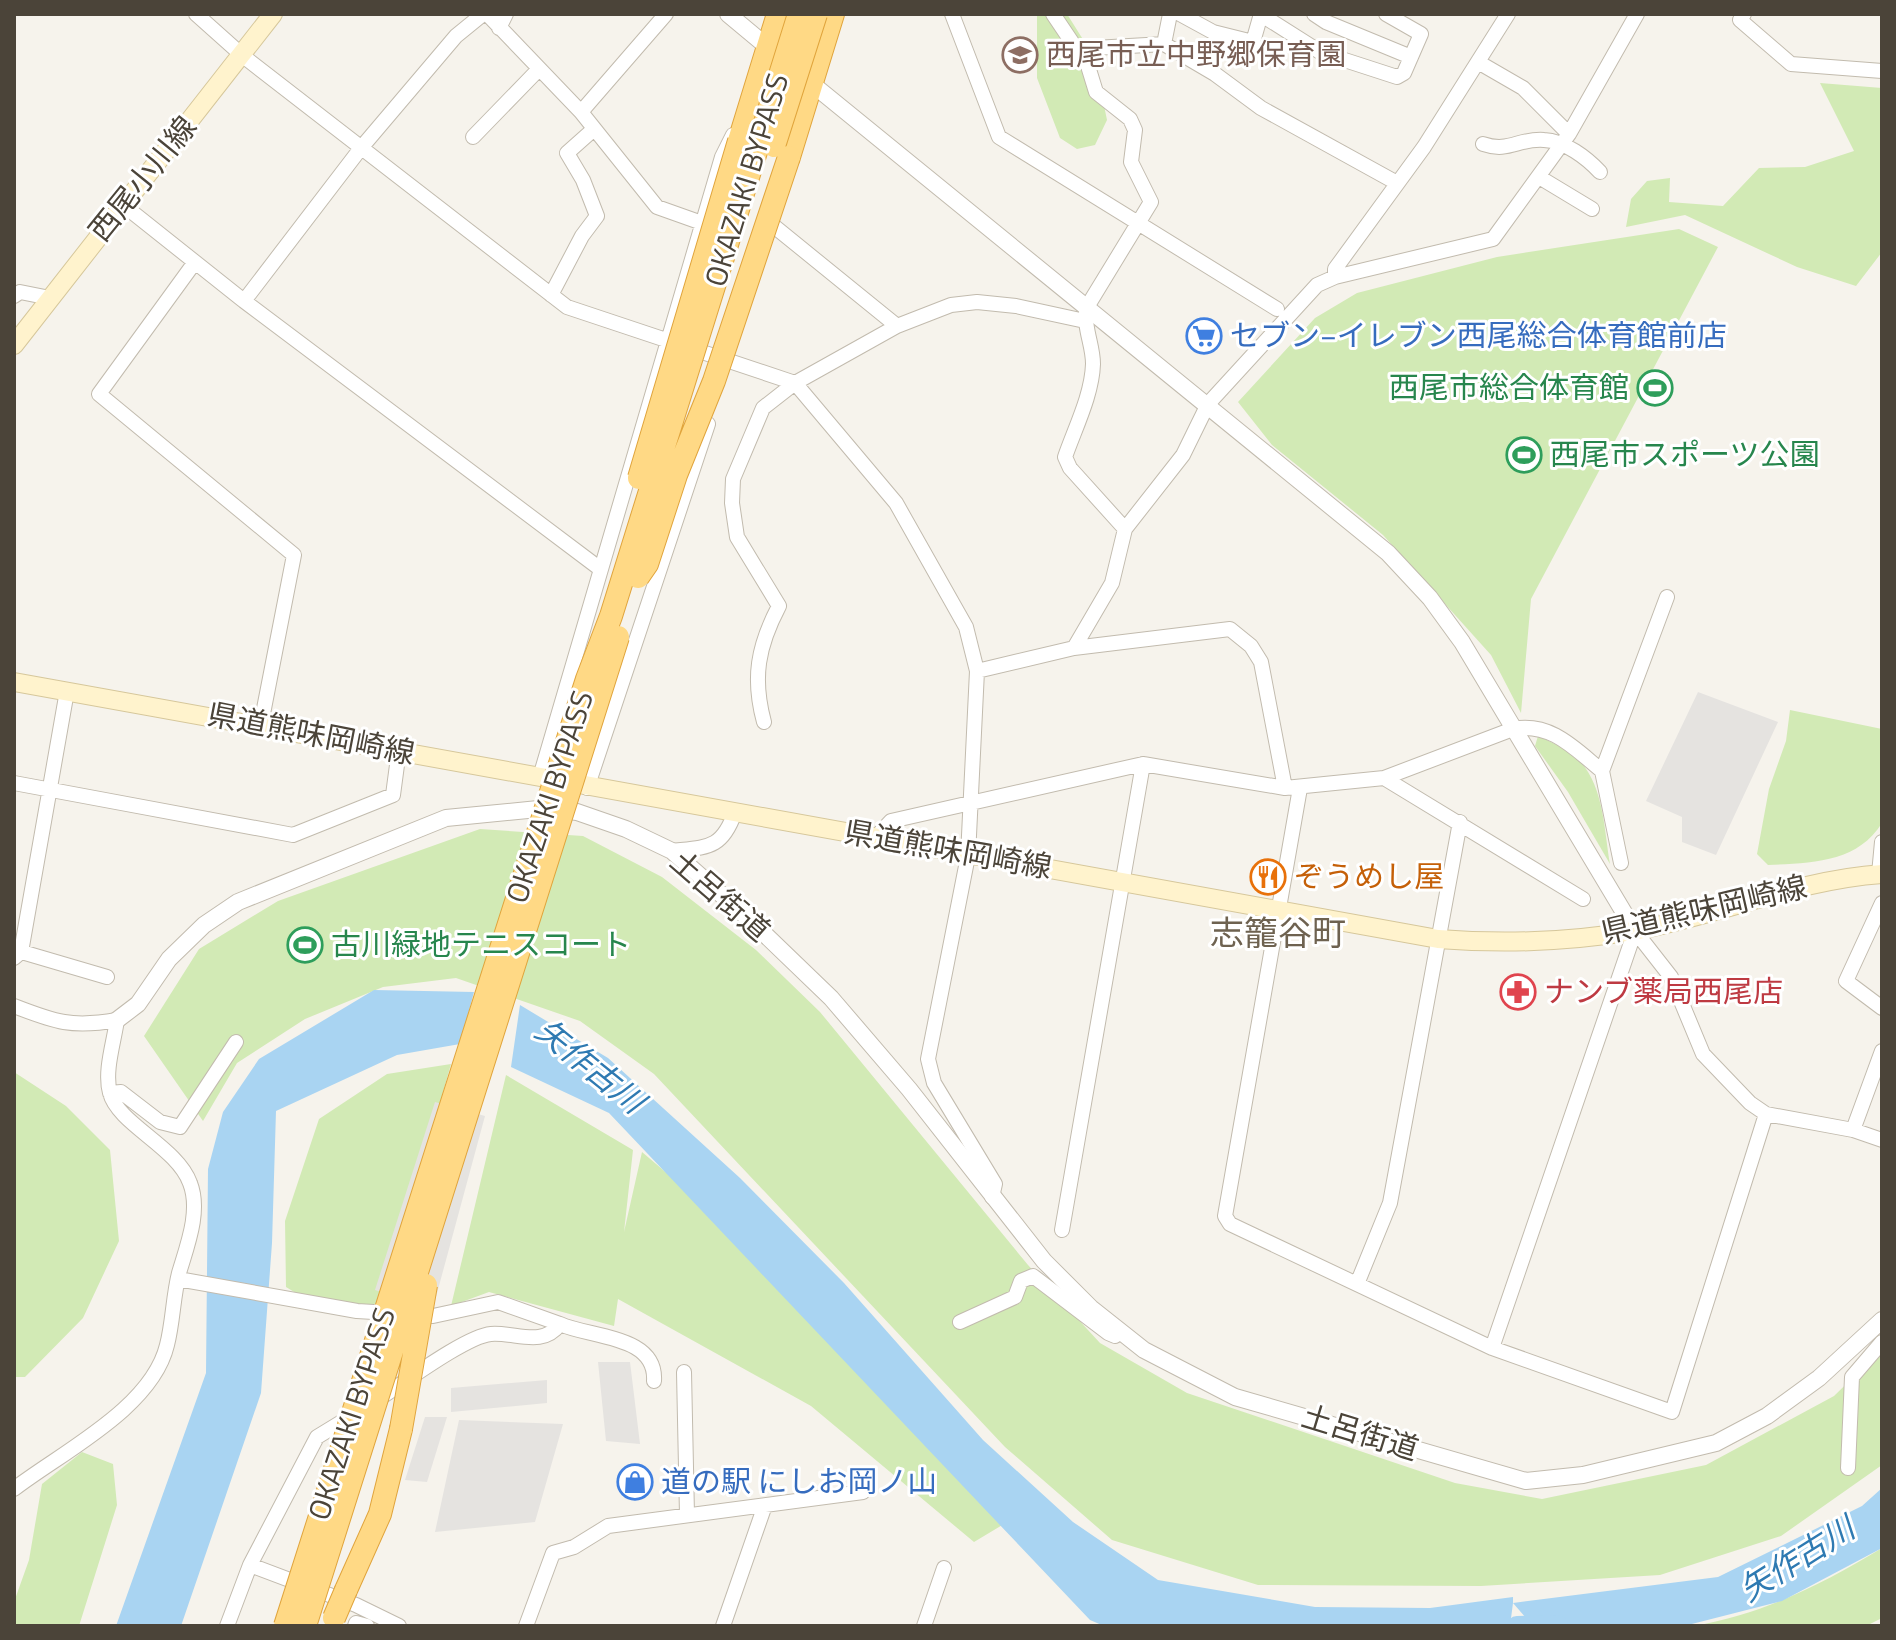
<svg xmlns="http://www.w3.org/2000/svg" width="1896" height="1640" viewBox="0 0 1896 1640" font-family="'Titillium Web','Noto Sans JP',sans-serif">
  <rect width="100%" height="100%" fill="#f6f3ec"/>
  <path fill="#d2eab5" d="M 1037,14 L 1067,14 L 1094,57 L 1107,120 L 1095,145 L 1077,149 L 1060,138 L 1037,78 Z
    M 1820,83 L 1882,88 L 1882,252 L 1856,286 L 1797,267 L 1685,215 L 1626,227 L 1631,199 L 1647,181 L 1670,178 L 1669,202 L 1723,206 L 1759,168 L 1805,167 L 1854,151 Z
    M 1679,229 L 1718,247 L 1531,599 L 1521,713 L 1491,655 L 1383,535 L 1272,445 L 1238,402 L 1315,318 L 1357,293 L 1497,257 Z
    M 1790,710 L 1882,729 L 1882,823 C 1857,863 1811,863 1768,865 L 1757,854 L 1769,789 L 1786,741 Z
    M 1538,736 C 1550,742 1567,748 1576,757 C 1604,783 1604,829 1610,864 L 1568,792 L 1535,746 Z
    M 480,829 L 583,836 L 662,877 L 756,950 L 820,1012 L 1028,1265 L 1100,1343 L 1187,1393 L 1455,1483 L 1542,1499 L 1706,1465 L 1834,1396 L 1882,1349 L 1882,1465 L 1781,1536 L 1660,1575 L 1481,1586 L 1258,1585 L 1112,1540 L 1005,1447 L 654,1074 L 580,1021 L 456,978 L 383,987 L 305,1019 L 237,1063 L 203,1121 L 144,1036 L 199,949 L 278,901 Z
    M 451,1064 L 381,1310 L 304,1298 L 286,1287 L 285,1221 L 319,1119 L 387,1074 Z
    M 14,1072 L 66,1106 L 110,1150 L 119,1241 L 83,1318 L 25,1377 L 14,1377 Z
    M 506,1075 L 633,1150 L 624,1232 L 642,1152 L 802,1288 L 1004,1524 L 974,1542 L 811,1406 L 618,1299 L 614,1326 L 489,1292 L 451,1306 Z
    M 82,1452 L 113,1464 L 117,1505 L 79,1626 L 14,1626 L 14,1602 L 29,1560 L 42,1484 Z
    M 1882,1548 L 1882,1618 L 1866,1626 L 1693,1626 C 1763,1614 1821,1585 1882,1548 Z"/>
  <path fill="#e5e3e0" d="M 1698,692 L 1778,722 L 1716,855 L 1682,842 L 1682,817 L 1646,801 Z
    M 435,1102 L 485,1116 L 433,1308 L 375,1290 Z
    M 598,1362 L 630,1362 L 640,1444 L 606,1441 Z
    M 547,1380 L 547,1403 L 451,1412 L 451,1388 Z
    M 425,1417 L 447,1417 L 427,1482 L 405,1480 Z
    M 459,1420 L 563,1424 L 535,1522 L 435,1532 Z"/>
  <path fill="#a9d4f2" d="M 374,990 L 474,992 L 460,1044 L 397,1055 L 276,1111 L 272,1243 L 261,1393 L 181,1626 L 116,1626 L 206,1373 L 208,1169 L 223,1112 L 259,1059 Z
    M 520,1005 L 608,1058 L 740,1178 L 844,1283 L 983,1440 L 1073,1522 L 1158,1580 L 1315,1607 L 1430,1608 L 1513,1597 L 1513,1603 L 1718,1577 L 1862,1506 L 1882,1488 L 1882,1548 L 1782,1601 L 1684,1626 L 1533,1626 L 1513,1603 L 1510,1626 L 1104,1626 L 1090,1620 L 609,1113 L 511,1067 Z"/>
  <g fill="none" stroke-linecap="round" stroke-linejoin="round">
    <path stroke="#a9d4f2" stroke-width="20" d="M 1517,1626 L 1558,1625"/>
    <defs>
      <path id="minor" d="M 196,14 L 243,56 L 567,307 L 795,383 L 896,503 L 966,627 L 977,671 L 968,856 L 928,1059 L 934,1083 L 995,1184 L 992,1197
        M 487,14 L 581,112 L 657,207 L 702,223
        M 952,14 L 999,137 L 1277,309
        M 1053,14 L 1088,66 L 1096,92 L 1130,119 L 1135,130 L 1131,162 L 1151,202 L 1087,307 C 1083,328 1093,344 1093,364 C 1092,395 1075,428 1065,457 L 1070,468 L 1125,529
        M 1180,14 L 1213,32 L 1253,42 L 1261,14
        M 1260,14 L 1320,52 L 1397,77 L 1404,73 L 1421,34 L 1386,14
        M 1314,14 L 1326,22 L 1411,57
        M 1744,14 L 1740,20 L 1791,64 L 1882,71
        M 499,28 L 506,14
        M 1164,44 L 1215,74 L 1261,108 L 1397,183
        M 1077,49 L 1164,44 L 1170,14
        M 1478,62 L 1523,88 L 1569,134
        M 581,112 L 666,14
        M 473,137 L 539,69
        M 1483,144 C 1509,153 1518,138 1544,140 C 1565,141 1587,158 1600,172
        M 1539,177 L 1592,209
        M 122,204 L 244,301 L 599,568
        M 775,227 L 897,326
        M 195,262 L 99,394 L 294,555 L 261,724
        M 1335,277 L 1335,269 L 1424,147 L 1508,14
        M 551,295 L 582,236 L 597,216 L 583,180 L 567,153 L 594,129
        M 14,296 L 20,292 L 50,298
        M 244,301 L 361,148 L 456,36 L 483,14
        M 1074,648 L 1112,583 L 1125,529 L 1183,455 L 1208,404 L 1317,285 L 1335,277 L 1493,239 L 1569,134 L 1637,14
        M 977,671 L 1074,648 L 1230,629 L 1251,646 L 1261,662 L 1285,788
        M 764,722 C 752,678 758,646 779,606 L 737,537 L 732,503 L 733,479 L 763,408 L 795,383 L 897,326 L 951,305 L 977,302 L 1016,306 L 1085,321
        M 540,777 L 722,157 L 733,135
        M 1384,778 L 1583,899
        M 14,783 L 293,835 L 393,795 L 399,750
        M 587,788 L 708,424
        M 1300,788 L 1225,1216 L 1230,1224 L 1492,1348 L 1672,1412 L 1766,1114
        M 876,837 L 891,821 L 1143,764 L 1285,788 L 1384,778 L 1513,729 C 1551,722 1574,748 1602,771
        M 672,851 C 708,847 722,849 735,812
        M 1621,863 L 1602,771 L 1667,597
        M 1879,874 L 1882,842
        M 1882,903 L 1846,981 L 1882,1008
        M 1635,931 L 1671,977 L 1703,1054 L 1750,1103 L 1766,1114 L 1853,1130 L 1882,1140
        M 15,950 L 107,977
        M 14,958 L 21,952 L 67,691
        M 14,1006 C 55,1022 72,1028 117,1020 C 114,1042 104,1071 110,1093 C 118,1124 177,1147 190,1183 C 201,1211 187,1246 179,1273 C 173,1297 173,1322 167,1345 C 152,1408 62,1452 14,1489
        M 110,1093 L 121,1092 L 160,1122 L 180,1127 L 236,1042
        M 1853,1130 L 1882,1051
        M 1062,1230 L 1143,764
        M 178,1279 L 357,1311 L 390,1313
        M 1357,1284 L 1390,1203 L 1460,822
        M 415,1315 L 433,1316 L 498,1302 L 560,1324
        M 960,1322 L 1015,1297 L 1021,1281 L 1033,1276 L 1108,1333 L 1115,1336 L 1121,1332
        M 1492,1348 L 1635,931
        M 684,1372 L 687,1515
        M 377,1400 C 401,1385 466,1336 491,1334 C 516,1332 542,1348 560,1324 C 591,1338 657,1335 654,1381
        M 1848,1468 L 1852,1377 L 1882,1342
        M 250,1565 L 356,1605 L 399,1626
        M 227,1626 L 250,1565 L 317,1437 L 353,1415
        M 355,1626 L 356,1623 L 367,1626
        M 526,1626 L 553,1553 L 574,1547 L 608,1526 L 863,1492
        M 723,1626 L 764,1508
        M 924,1626 L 944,1568"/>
      <path id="tertiary" d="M 728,14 L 776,54
        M 806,79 L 1388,553 L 1430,598 L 1462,642 L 1635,931
        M 117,1020 L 138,1004 L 169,959 L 204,925 L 238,902 L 446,818 L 548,808 L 577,812 L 626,829 L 672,851 L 750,920 L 831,998 L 909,1089 L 1044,1261 L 1091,1308 L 1144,1350 L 1235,1397 L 1526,1481 L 1583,1475 L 1716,1443 L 1767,1416 L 1819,1378 L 1882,1320"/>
      <path id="secondary" d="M 14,345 L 273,14
        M 14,682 L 1438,939 C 1503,944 1569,942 1633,931 C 1717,916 1796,880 1882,874"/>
      <path id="trunk" d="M 739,141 L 778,14
        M 789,157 L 833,14
        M 346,1590 L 380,1514 L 401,1429"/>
    </defs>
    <use href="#minor" stroke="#c2bbae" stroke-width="16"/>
    <use href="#tertiary" stroke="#c2bbae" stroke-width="18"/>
    <use href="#secondary" stroke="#d6c79b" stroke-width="20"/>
    <use href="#trunk" stroke="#e0a43c" stroke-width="24"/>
    <use href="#minor" stroke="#fff" stroke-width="14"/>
    <use href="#tertiary" stroke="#fff" stroke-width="16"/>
    <use href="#secondary" stroke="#fff3cd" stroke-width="18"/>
    <use href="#trunk" stroke="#ffd985" stroke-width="22"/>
    <defs>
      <path id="trunk-bridge" d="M 774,146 L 816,14
        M 639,478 L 739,141
        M 638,577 L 647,564 L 676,475 L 714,381 L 789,157
        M 401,1429 L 426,1285
        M 334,1618 L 346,1590
        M 285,1626 L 587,679 L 611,616 L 799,14
        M 305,1626 L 618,637"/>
    </defs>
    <use href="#trunk-bridge" stroke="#e0a43c" stroke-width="24" stroke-linecap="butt"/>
    <use href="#trunk-bridge" stroke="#ffd985" stroke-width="22"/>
  </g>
  <defs>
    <symbol id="school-ring" viewBox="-11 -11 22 22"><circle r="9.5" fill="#fff" stroke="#8d6e63" stroke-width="1.5"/><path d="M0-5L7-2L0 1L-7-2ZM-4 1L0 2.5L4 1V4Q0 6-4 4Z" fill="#8d6e63"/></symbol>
    <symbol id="supermarket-ring" viewBox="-11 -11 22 22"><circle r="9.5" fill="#fff" stroke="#3f7fe0" stroke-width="1.5"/><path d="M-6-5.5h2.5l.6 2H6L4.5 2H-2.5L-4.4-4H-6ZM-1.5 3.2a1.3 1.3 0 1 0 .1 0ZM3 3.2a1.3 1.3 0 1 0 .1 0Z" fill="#3f7fe0"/></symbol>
    <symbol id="stadium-ring" viewBox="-11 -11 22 22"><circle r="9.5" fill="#fff" stroke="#2e9e5b" stroke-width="1.5"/><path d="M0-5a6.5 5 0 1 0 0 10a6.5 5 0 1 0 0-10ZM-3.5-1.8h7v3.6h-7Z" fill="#2e9e5b"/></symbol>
    <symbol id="restaurant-ring" viewBox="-11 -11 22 22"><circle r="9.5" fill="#fff" stroke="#e8710a" stroke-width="1.5"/><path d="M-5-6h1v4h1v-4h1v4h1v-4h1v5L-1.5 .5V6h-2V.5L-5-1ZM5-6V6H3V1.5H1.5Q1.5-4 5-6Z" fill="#e8710a"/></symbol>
    <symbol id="pharmacy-ring" viewBox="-11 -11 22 22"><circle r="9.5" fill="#fff" stroke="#e0444e" stroke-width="1.5"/><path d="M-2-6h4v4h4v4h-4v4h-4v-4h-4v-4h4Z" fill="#e0444e"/></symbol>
    <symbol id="shop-ring" viewBox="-11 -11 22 22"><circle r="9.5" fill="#fff" stroke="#3f7fe0" stroke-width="1.5"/><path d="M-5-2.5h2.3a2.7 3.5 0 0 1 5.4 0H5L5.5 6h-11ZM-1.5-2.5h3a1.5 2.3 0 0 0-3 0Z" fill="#3f7fe0"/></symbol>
  </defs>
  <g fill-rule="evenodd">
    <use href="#school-ring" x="1000" y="35" width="40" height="40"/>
    <use href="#supermarket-ring" x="1184" y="316" width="40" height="40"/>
    <use href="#stadium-ring" x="1635" y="368" width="40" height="40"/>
    <use href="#stadium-ring" x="1504" y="435" width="40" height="40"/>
    <use href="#restaurant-ring" x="1248" y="857" width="40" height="40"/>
    <use href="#stadium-ring" x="285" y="925" width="40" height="40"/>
    <use href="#pharmacy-ring" x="1498" y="972" width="40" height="40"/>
    <use href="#shop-ring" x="615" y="1462" width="40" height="40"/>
  </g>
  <g text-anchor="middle" stroke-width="6" stroke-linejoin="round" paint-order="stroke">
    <g font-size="30" fill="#785e54" stroke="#fff" text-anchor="start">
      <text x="1046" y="65">西尾市立中野郷保育園</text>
    </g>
    <g font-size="30" fill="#4b4439" stroke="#fff">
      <text transform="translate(143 179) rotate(-51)" y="10">西尾小川線</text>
      <text transform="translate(747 180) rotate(-73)" y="10">OKAZAKI BYPASS</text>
      <text transform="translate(311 734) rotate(11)" y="10">県道熊味岡崎線</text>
      <text transform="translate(550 797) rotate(-72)" y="10">OKAZAKI BYPASS</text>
      <text transform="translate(948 850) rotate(10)" y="10">県道熊味岡崎線</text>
      <text transform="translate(720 896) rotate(41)" y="10">土呂街道</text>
      <text transform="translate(1704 910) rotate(-13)" y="10">県道熊味岡崎線</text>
      <text transform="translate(352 1414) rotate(-72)" y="10">OKAZAKI BYPASS</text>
      <text transform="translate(1360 1433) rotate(17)" y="10">土呂街道</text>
    </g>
    <g font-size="30" fill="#366cbe" stroke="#fff" text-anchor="start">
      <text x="1230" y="346">セブン−イレブン西尾総合体育館前店</text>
      <text x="661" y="1492">道の駅 にしお岡ノ山</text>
    </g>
    <g font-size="30" fill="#27864d" stroke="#fff" text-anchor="start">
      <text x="1629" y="398" text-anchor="end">西尾市総合体育館</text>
      <text x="1550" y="465">西尾市スポーツ公園</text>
      <text x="331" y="955">古川緑地テニスコート</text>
    </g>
    <g font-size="30" fill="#c56008" stroke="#fff" text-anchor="start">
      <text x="1294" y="887">ぞうめし屋</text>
    </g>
    <g font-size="30" fill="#be3a42" stroke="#fff" text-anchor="start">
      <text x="1544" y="1002">ナンブ薬局西尾店</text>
    </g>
    <g font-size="32" font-style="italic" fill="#2e7ab2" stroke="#fff">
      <text transform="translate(590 1066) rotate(39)" y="11">矢作古川</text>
      <text transform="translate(1797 1559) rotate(-32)" y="11">矢作古川</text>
    </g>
    <g font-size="34" fill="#6e6250" stroke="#fff">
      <text x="1278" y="945">志籠谷町</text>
    </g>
  </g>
  <rect width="1896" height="1640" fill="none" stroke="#4b4439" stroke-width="32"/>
</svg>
